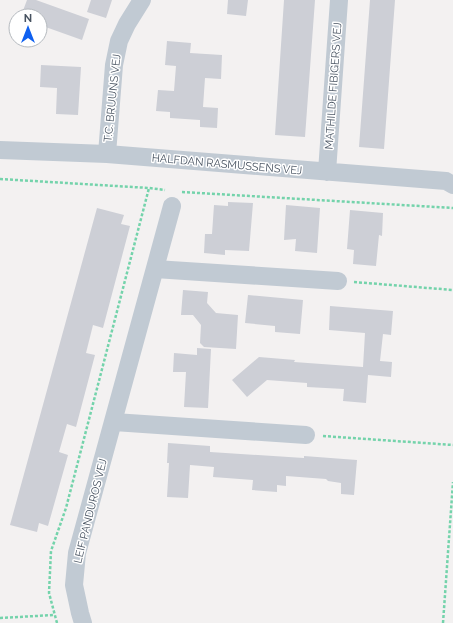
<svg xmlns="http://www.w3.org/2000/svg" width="453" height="623" viewBox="0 0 453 623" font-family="Raleway,sans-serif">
  <rect width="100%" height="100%" fill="#f3f1f1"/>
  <path fill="#cdcfd6" d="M 27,0 L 36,0 L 89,19 L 82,40 L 40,25 L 40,16 L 21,16 Z
    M 91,0 L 112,0 L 106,18 L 87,12 Z
    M 228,0 L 248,0 L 246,16 L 227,14 Z
    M 284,0 L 315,0 L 305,137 L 275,135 Z
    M 370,0 L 395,0 L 384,149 L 359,147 Z
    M 167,41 L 191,43 L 190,53 L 222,55 L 221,79 L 205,78 L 203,107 L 218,108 L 217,128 L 200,127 L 200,120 L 170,118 L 170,112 L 156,111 L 158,90 L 174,91 L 176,66 L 165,65 Z
    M 41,65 L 81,67 L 78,115 L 56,114 L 57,88 L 40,87 Z
    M 228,202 L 253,203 L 249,251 L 225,250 L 225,255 L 204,253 L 205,234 L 212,234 L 214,205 L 228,206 Z
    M 286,205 L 320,208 L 317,253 L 295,251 L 296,239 L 284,240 Z
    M 97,208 L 124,215 L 121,224 L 130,226 L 103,328 L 93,325 L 86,353 L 95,355 L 76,427 L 67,424 L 59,452 L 68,455 L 48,526 L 39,523 L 37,532 L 10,525 Z
    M 350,210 L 383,213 L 382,236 L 379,235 L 376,266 L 353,264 L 354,250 L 347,249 Z
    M 183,290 L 208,292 L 207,303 L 216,313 L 238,315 L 236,349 L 204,347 L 200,343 L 201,325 L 193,315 L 181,315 Z
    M 248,295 L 303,300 L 300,334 L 275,332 L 275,326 L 245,323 Z
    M 330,306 L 393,311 L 391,335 L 383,334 L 380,361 L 392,362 L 391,377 L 368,375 L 366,403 L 343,401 L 344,389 L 307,387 L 307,383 L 267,380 L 247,397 L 232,380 L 259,357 L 295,360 L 294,362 L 363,367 L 365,333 L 329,330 Z
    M 197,348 L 211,349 L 208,408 L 184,407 L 186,372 L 173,372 L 174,353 L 197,355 Z
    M 168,443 L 210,446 L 210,452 L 304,458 L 304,456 L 357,460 L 354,495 L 341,494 L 341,483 L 328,481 L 326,479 L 286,476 L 286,486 L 277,485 L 277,492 L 252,490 L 253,480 L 213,477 L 214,467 L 190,465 L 188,498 L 167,497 L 169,463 L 167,463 Z"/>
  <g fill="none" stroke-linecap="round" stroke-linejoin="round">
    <path stroke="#74d3ab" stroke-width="2.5" stroke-dasharray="3 2" stroke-linecap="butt" d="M 0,179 L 149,188 L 165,190
      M 182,192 L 453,208
      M 354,282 L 453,290
      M 323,436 L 453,445
      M 0,618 L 54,615
      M 57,623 L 49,593 L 51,551 L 66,508 L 149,188
      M 443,623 L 453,482"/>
    <path stroke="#c1cad3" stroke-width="18" d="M 0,150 L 107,154 L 446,181 L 453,185
      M 107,154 L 114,65 L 119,41 L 127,24 L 142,0
      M 327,172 L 339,0
      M 155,269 L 338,281
      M 114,422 L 306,435
      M 83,623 L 80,613 L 74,585 L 77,553 L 172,206"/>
  </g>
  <g text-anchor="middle" stroke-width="3" stroke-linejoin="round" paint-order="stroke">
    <g font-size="11" fill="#475260" stroke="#fff">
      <text transform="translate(333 86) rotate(-86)" y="4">MATHILDE FIBIGERS VEJ</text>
      <text transform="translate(112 98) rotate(-84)" y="4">T.C. BRUUNS VEJ</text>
      <text transform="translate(227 164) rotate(5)" y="4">HALFDAN RASMUSSENS VEJ</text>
      <text transform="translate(90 511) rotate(-76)" y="4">LEIF PANDUROS VEJ</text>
    </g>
  </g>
  <g transform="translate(28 28)"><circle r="19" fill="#ffffff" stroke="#b5babf"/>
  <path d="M0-3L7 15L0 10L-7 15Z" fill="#0f60f0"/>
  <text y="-6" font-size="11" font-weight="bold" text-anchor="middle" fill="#475260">N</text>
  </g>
</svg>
